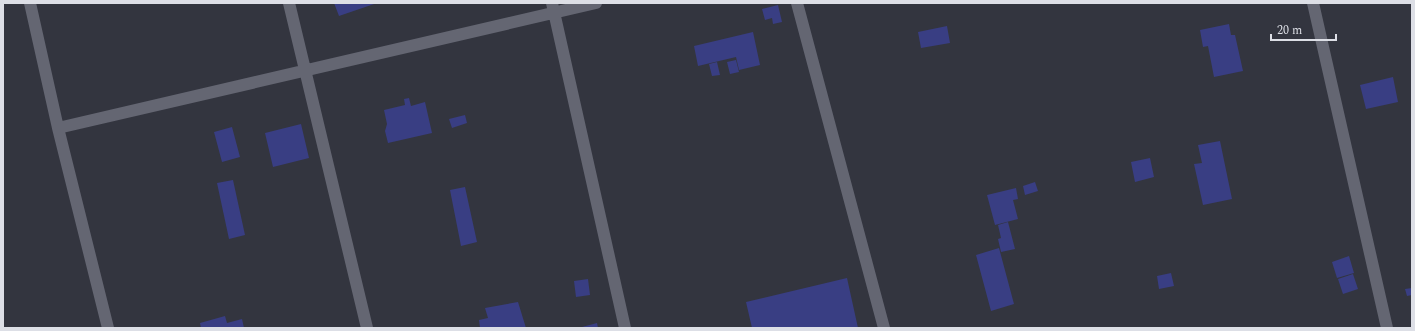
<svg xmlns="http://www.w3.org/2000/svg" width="1415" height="331" viewBox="0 0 1415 331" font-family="Spectral,serif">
  <rect width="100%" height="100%" fill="#33353f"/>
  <path fill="#393e83" d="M 334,3 L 377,3 L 339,16 Z
    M 778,5 L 782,22 L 773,24 L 772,18 L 765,20 L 762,9 Z
    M 1229,24 L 1231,35 L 1235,35 L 1243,71 L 1214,77 L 1208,46 L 1203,47 L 1200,30 Z
    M 947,26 L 950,43 L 921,48 L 918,32 Z
    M 753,32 L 760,65 L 739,70 L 736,57 L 698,66 L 694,46 Z
    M 736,60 L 739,72 L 730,74 L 727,62 Z
    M 717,62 L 720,75 L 712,76 L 709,64 Z
    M 1393,77 L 1398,102 L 1366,109 L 1360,85 Z
    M 409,98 L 411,106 L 425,102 L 432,133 L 388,143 L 385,131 L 387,124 L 384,110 L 405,105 L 404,99 Z
    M 465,115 L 467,123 L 452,128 L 449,119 Z
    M 301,124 L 309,158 L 273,167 L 265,133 Z
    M 232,127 L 240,157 L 222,162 L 214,132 Z
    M 1220,141 L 1232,199 L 1203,205 L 1194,164 L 1202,163 L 1198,145 Z
    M 1150,158 L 1154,177 L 1135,182 L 1131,162 Z
    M 233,180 L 245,235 L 229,239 L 217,183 Z
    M 1035,182 L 1038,191 L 1025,195 L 1023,186 Z
    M 465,187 L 477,242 L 461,246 L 450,190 Z
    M 1016,188 L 1018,199 L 1013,200 L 1018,219 L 995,225 L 987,195 Z
    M 1008,222 L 1015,249 L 1001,252 L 998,239 L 1001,238 L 998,225 Z
    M 999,248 L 1014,304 L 991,311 L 976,255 Z
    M 1349,256 L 1354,273 L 1337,278 L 1332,262 Z
    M 1171,273 L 1174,286 L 1159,289 L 1157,276 Z
    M 1353,274 L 1358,289 L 1343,294 L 1338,279 Z
    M 847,278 L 858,328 L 752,328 L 746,302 Z
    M 588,279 L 590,295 L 576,297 L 574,281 Z
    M 1412,288 L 1412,295 L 1407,296 L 1405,289 Z
    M 518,302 L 526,328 L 480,328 L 479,320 L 488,318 L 485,308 Z
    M 225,316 L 227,323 L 242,319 L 244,328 L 201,328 L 200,323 Z
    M 597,323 L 598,328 L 582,328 L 582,327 Z"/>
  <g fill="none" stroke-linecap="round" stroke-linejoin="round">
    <path stroke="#646672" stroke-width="12" d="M 30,3 L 58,128 L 108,328
      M 289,3 L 367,328
      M 552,3 L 625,328
      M 797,3 L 884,328
      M 1313,3 L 1387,328
      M 58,128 L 596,3"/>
  </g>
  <rect width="1415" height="331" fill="none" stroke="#dddfe6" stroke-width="8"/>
  <path d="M1271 34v6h65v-6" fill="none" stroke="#dddfe6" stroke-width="2"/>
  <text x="1277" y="34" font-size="12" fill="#dddfe6" stroke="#33353f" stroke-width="3" paint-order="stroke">20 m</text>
</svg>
